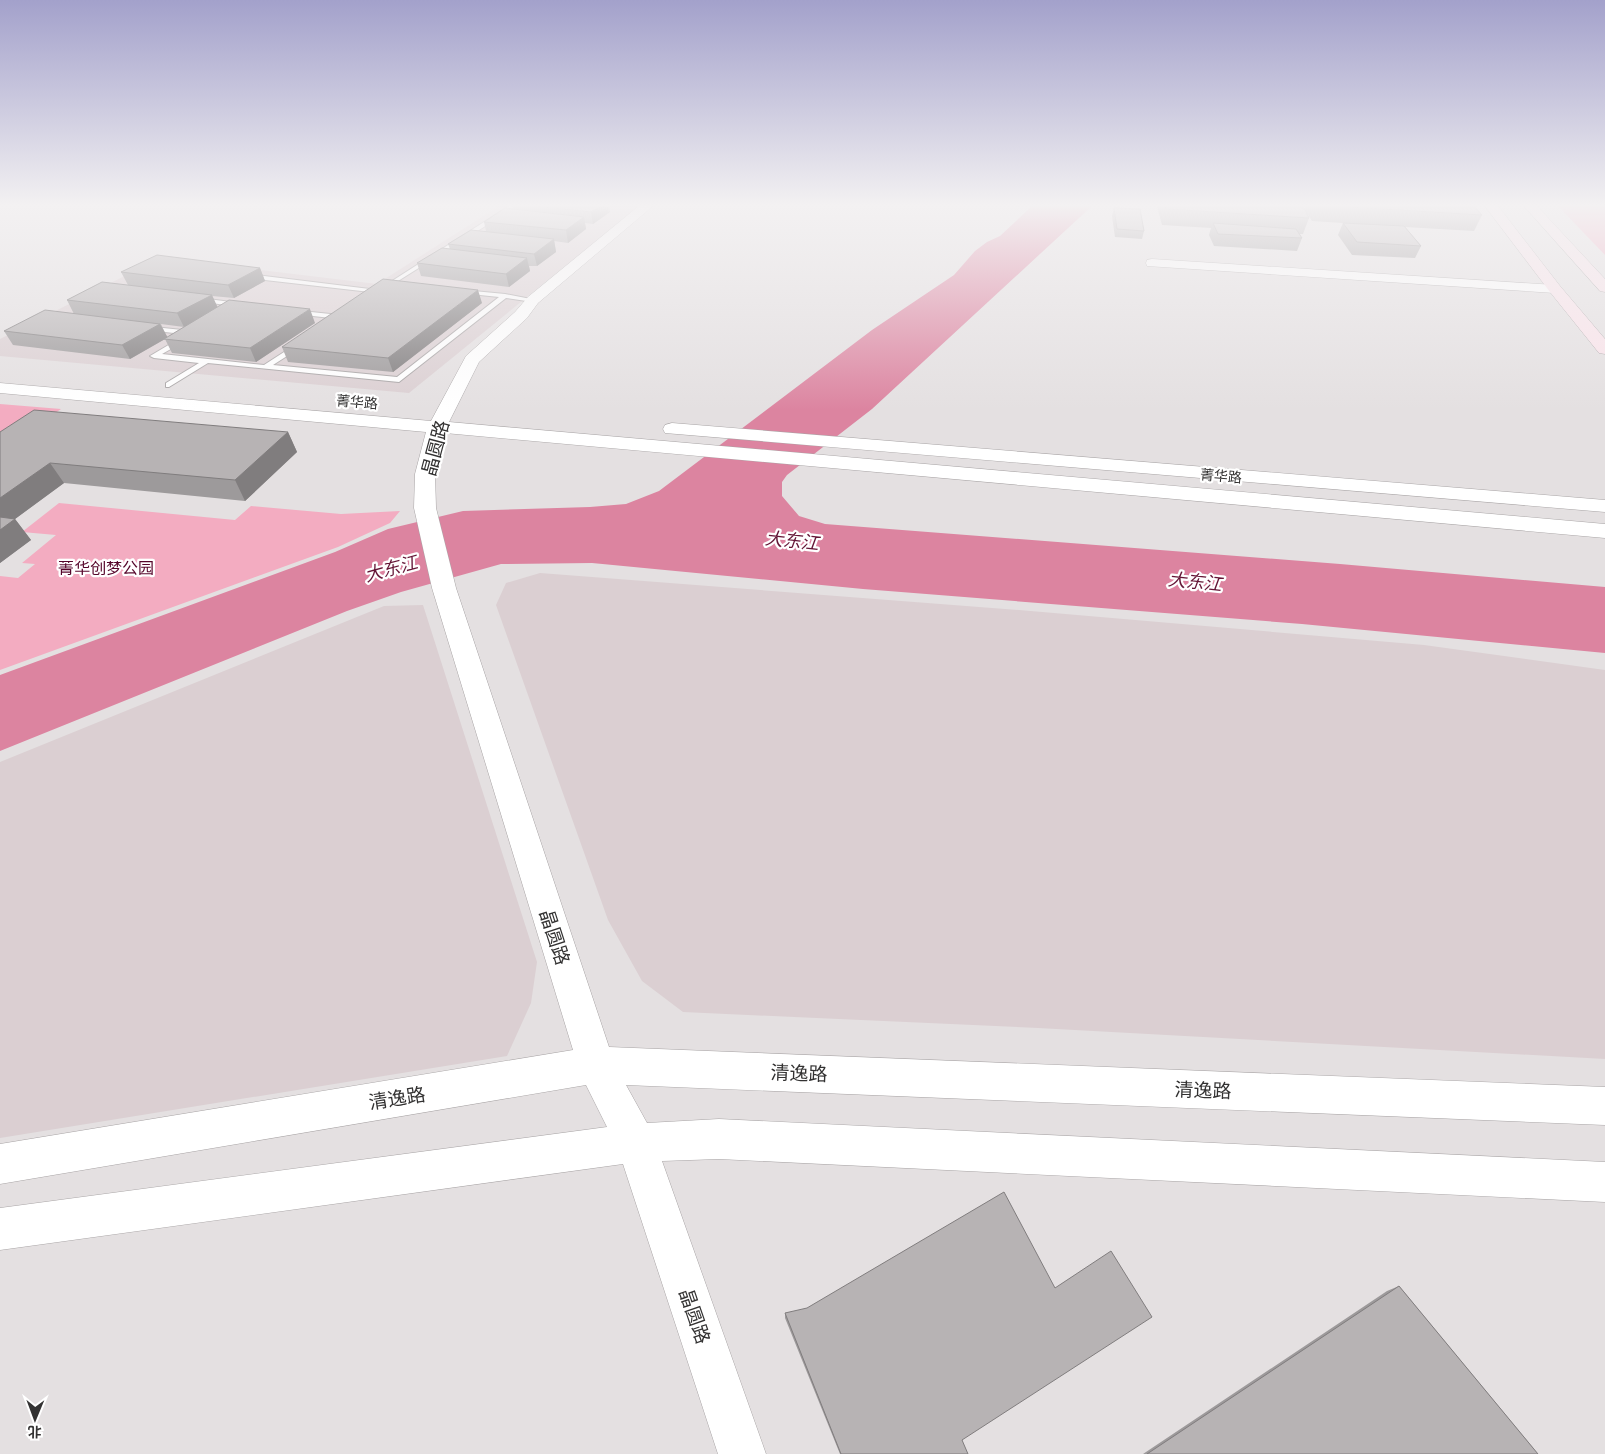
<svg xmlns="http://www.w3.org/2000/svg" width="1605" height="1454" viewBox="0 0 1605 1454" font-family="Montserrat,'Noto Sans SC',sans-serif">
  <rect width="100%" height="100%" fill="#e4e0e1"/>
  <path fill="#dbcfd2" d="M 499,206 L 639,206 L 409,393 L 0,356 L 0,339 L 160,258 L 377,284 Z
    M 540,573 L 1019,610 L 1424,645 L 1605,670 L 1605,1059 L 1038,1028 L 683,1012 L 642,981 L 608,920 L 496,605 L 506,583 Z
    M 423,605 L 537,962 L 531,1003 L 507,1056 L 0,1138 L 0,762 L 384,606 Z"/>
  <path fill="#f3acc1" d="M 1558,206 L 1605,206 L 1605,255 Z
    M 0,404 L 61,409 L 0,451 Z
    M 59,503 L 235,520 L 251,506 L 341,514 L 400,511 L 390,523 L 338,547 L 0,670 L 0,576 L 18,578 L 35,564 L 22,563 L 56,535 L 22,532 Z"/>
  <path fill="#dc84a0" d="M 1032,206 L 1092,206 L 872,409 L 787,475 L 782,482 L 782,496 L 799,516 L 825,524 L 1340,564 L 1605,587 L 1605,653 L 1302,624 L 863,589 L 592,563 L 501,564 L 401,592 L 347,611 L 0,751 L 0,675 L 335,552 L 388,529 L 463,511 L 590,507 L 626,504 L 659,491 L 872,330 L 954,275 L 975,251 L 987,242 L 1000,236 Z"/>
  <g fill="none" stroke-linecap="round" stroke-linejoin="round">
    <defs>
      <path id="service" d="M 509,206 L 517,206 L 379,293 L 248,278 L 245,276 L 248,274 L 378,290 Z
        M 463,290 L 505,294 L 536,300 L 533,302 L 506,298 L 399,382 L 208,363 L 169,387 L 166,387 L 166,383 L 199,363 L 154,358 L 150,356 L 182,337 L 185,337 L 185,341 L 162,354 L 264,365 L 298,343 L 302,345 L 301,347 L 273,365 L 397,377 L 499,297 L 461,293 L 460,292 Z
        M 200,298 L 239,303 L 242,305 L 239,307 L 198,301 L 198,299 Z
        M 292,310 L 340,315 L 344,317 L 340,319 L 295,314 L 291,312 Z
        M 144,326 L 192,331 L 196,333 L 192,335 L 147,330 L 144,330 Z"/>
      <path id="minor" d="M 1152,259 L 1555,285 L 1562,289 L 1555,293 L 1147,266 L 1146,263 L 1147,260 Z"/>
      <path id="tertiary" d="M 639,206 L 653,206 L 538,303 L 527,318 L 479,362 L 449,422 L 1605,524 L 1605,538 L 445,433 L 435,474 L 436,508 L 456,588 L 609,1047 L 1605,1087 L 1605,1125 L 626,1085 L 647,1123 L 719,1119 L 1605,1162 L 1605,1202 L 719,1159 L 662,1161 L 766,1454 L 718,1454 L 623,1164 L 0,1250 L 0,1208 L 607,1127 L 586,1085 L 0,1184 L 0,1144 L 573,1050 L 432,588 L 414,508 L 415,474 L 426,432 L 0,393 L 0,383 L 431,421 L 466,356 L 515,312 L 528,297 Z
        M 672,423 L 1605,500 L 1605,512 L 665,433 L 663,429 L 665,425 Z"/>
      <path id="secondary" d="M 1485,206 L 1498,206 L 1560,286 L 1605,339 L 1605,354 L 1599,353 L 1550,292 Z
        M 1524,206 L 1537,206 L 1605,279 L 1605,292 L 1600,291 Z"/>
    </defs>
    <use href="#service" stroke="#a8a4a5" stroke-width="2"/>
    <use href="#minor" stroke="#a8a4a5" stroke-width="1"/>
    <use href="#tertiary" stroke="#a8a4a5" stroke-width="1"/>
    <use href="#secondary" stroke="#a8a4a5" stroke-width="1"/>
    <use href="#service" fill="#fff" fill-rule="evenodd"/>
    <use href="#minor" fill="#fff" fill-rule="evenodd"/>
    <use href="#tertiary" fill="#fff" fill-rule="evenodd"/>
    <use href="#secondary" fill="#fae3ea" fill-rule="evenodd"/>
  </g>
  <path fill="#9d9a9b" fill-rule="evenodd" d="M 512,206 L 616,206 L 615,207 L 609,207 L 610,212 L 593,224 L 585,223 L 586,229 L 568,243 L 554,241 L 556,252 L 537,266 L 529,266 L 530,271 L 509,287 L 421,276 L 417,263 L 450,249 L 448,244 L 486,231 L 484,222 L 513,209 Z
    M 1157,206 L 1303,206 L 1309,218 L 1303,234 L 1299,234 L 1302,238 L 1297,251 L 1214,246 L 1209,235 L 1211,228 L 1162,225 Z
    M 1306,206 L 1474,206 L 1482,215 L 1474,231 L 1405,227 L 1421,246 L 1415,258 L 1352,255 L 1338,235 L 1343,223 L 1312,221 L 1305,210 Z
    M 1114,208 L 1144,231 L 1142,239 L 1115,237 L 1112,216 Z
    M 260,268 L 265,281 L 234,298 L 212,296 L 217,307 L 315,323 L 256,362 L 172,353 L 165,339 L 130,359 L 13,345 L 4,331 L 74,314 L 67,300 L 128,285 L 121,272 ZM 161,324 L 184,327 L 167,337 Z
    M 482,303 L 393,372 L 288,362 L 282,347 Z
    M 0,432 L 288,432 L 297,452 L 245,501 L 64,483 L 15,519 L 31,540 L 0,563 Z
    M 1399,1286 L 1538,1454 L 1143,1454 L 1387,1291 Z
    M 1055,1288 L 962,1441 L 968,1454 L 840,1454 L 785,1318 L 785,1313 Z"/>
  <path fill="#807d7e" d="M 599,206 L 609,206 L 610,212 L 593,224 L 591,212 Z
    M 584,217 L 586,229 L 568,243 L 566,230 Z
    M 554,239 L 556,252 L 537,266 L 534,254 Z
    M 527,258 L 530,271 L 509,287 L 506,274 Z
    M 260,268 L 265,281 L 234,298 L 228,285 Z
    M 478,290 L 482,303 L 393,372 L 388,358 Z
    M 212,295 L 218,308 L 184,327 L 177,313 Z
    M 310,309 L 315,323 L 256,362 L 250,348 Z
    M 160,324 L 168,338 L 164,339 L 165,339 L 130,359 L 122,345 Z
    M 288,432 L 297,452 L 245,501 L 235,480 Z
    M 50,463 L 64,483 L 15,519 L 31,540 L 0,563 L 0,498 Z"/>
  <path fill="#b7b3b4" stroke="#807d7e" d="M 534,206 L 599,206 L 591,212 Z
    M 1165,206 L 1303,206 L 1309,218 L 1166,209 Z
    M 1331,206 L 1474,206 L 1482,215 Z
    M 505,208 L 584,217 L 566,230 L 484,222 Z
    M 1114,208 L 1140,209 L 1144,231 L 1117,229 Z
    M 1213,223 L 1296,229 L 1302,238 L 1218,234 Z
    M 1343,223 L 1404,226 L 1421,246 L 1357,242 Z
    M 471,230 L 554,239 L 534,254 L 448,244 Z
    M 442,248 L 527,258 L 506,274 L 417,263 Z
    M 157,255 L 260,268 L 228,285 L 121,272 Z
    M 383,279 L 478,290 L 388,358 L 282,347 Z
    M 102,282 L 212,295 L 177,313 L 67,300 Z
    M 229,300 L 310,309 L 250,348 L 164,339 Z
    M 45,310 L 160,324 L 122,345 L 4,331 Z
    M 34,410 L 288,432 L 235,480 L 50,463 L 0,498 L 0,432 Z
    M 0,517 L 15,519 L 0,530 Z
    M 1004,1192 L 1055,1288 L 1111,1251 L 1152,1317 L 962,1440 L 968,1454 L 841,1454 L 785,1313 L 807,1308 Z
    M 1399,1286 L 1538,1454 L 1147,1454 Z"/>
  <linearGradient id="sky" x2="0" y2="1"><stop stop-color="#a3a1cb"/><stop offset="0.5" stop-color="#f3f1f2"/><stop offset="1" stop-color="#f3f1f2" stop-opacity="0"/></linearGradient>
  <rect width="1605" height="410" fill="url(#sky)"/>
  <g text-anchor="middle" stroke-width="4.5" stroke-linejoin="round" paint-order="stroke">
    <g font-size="14" fill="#333232" stroke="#fff">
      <text transform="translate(357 402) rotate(5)" y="5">菁华路</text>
      <text transform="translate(1221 476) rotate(5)" y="5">菁华路</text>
    </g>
    <g font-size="16" fill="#55052a" stroke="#fff">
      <text x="106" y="574">菁华创梦公园</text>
    </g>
    <g font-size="18" font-style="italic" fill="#641536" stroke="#fff">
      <text transform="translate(792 541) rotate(6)" y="6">大东江</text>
      <text transform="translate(391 569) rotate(-15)" y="6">大东江</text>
      <text transform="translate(1195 582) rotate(6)" y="6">大东江</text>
    </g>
    <g font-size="19" fill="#333232" stroke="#fff">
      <text transform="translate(435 448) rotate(-75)" y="7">晶圆路</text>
      <text transform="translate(555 937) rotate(72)" y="7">晶圆路</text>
      <text transform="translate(799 1073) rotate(2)" y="7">清逸路</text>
      <text transform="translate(1203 1090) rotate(2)" y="7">清逸路</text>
      <text transform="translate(397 1098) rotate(-9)" y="7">清逸路</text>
      <text transform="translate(695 1316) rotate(71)" y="7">晶圆路</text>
    </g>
  </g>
  <g transform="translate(35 1419) rotate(181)" stroke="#ffffff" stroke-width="4" paint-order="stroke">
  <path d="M0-4L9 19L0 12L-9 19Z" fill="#333232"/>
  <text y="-8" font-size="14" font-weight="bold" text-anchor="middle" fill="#333232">北</text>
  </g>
</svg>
